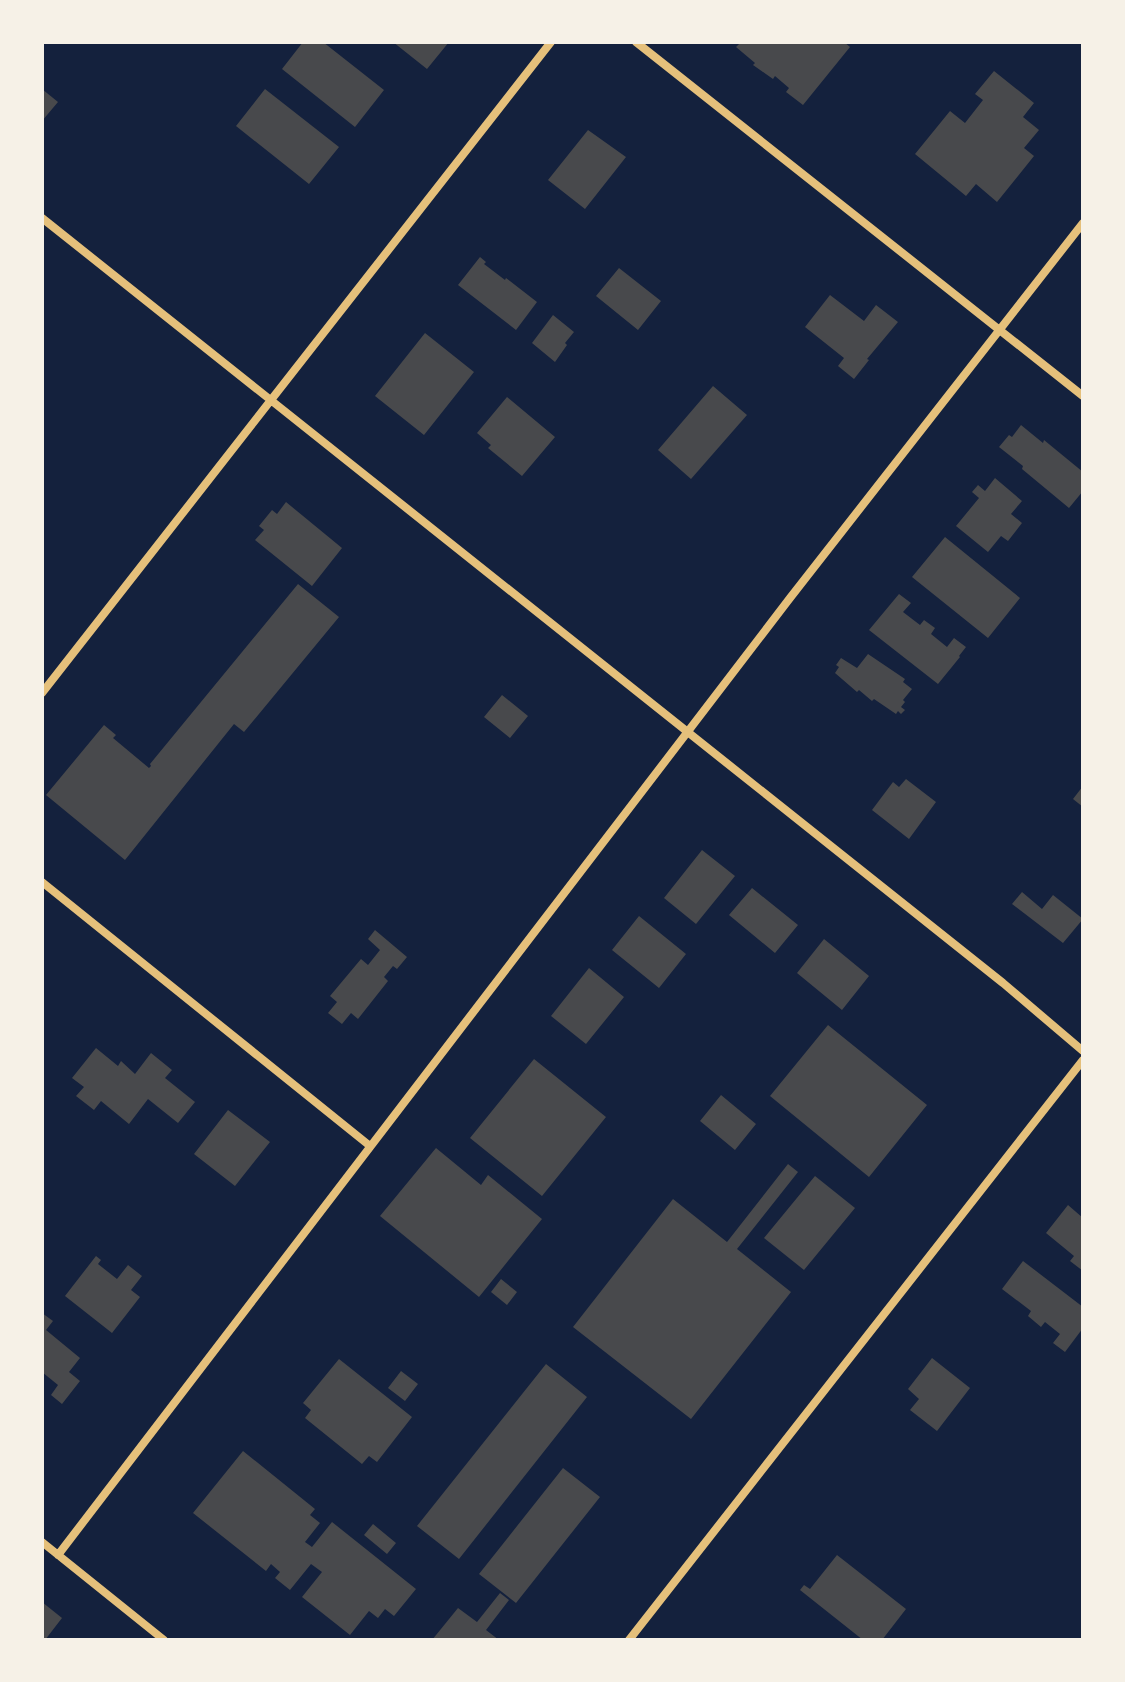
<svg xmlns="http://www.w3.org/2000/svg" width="1125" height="1682" viewBox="0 0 1125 1682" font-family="'Fira Sans',sans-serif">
  <rect width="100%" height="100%" fill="#14213d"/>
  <path fill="#48494c" d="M 303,42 L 323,42 L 384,90 L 355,127 L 282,69 Z
    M 393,42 L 449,42 L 427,69 Z
    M 741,42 L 844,42 L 850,47 L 803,105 L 786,92 L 789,88 L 775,76 L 773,79 L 753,65 L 755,63 L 736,47 Z
    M 994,71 L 1034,103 L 1023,117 L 1039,130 L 1024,148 L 1034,156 L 997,202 L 976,184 L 966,196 L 915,154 L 950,111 L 965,123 L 983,100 L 975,94 Z
    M 42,89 L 58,102 L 42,121 Z
    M 265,89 L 339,147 L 309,184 L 236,126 Z
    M 588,130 L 626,157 L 585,209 L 548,180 Z
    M 480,257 L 486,262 L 484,264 L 505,280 L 506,278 L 537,302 L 516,330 L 458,285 Z
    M 619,268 L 661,301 L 638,330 L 596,296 Z
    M 830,295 L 864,321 L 876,305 L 898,322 L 867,359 L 869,360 L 854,379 L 838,366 L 844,358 L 805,327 Z
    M 553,315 L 574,332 L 565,343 L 567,345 L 555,362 L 532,343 Z
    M 425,333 L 474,372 L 424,435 L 375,396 Z
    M 713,386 L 747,415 L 691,479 L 658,450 Z
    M 507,397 L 555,437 L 522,476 L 488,448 L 491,445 L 477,433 Z
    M 1021,425 L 1043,443 L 1044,440 L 1083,472 L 1083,491 L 1069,508 L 1022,469 L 1023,466 L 999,447 L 1009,435 L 1012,437 Z
    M 995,478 L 1022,501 L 1011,514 L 1022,523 L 1008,541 L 1001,536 L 988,552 L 956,526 L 979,498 L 972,492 L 978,485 L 985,491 Z
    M 286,502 L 342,548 L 312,586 L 255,540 L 264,530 L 259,526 L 272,510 L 277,514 Z
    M 945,537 L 1020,598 L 988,638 L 912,577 Z
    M 298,584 L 339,617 L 244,732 L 234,724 L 125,860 L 46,795 L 104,725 L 116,735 L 113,738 L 149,768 L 151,766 L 150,764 Z
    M 899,594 L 911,603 L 903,612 L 920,625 L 924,620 L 935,628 L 931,634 L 947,647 L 954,638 L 966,647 L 959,656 L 960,657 L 938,684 L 869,630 Z
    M 868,654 L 905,679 L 903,682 L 912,689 L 903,700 L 905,702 L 901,707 L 905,710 L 901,714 L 898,711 L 896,714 L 874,699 L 872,701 L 859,690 L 857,692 L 835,673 L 839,667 L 836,665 L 841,658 L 857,668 Z
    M 502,695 L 528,716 L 510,738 L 484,717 Z
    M 906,779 L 936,802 L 909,839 L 872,810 L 893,782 L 899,787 Z
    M 1083,786 L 1083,807 L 1073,799 Z
    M 702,850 L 735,876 L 696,924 L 664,898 Z
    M 752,888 L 798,925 L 775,953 L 729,915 Z
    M 1022,892 L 1042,909 L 1053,895 L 1083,919 L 1063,943 L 1012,904 Z
    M 639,916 L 686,954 L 659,988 L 612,950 Z
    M 375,930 L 407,957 L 397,969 L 393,966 L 384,977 L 388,981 L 358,1019 L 351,1013 L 342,1024 L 328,1013 L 337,1002 L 330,996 L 361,959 L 368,965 L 380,950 L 368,939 Z
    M 824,939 L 869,976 L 842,1010 L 797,973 Z
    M 589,968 L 624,997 L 586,1044 L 551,1016 Z
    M 828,1025 L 927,1105 L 869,1177 L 770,1096 Z
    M 96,1048 L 118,1066 L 121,1061 L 135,1074 L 151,1053 L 172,1070 L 165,1078 L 195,1102 L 178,1123 L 148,1099 L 129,1124 L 101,1101 L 94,1110 L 76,1096 L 84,1087 L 72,1078 Z
    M 534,1059 L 606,1117 L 542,1196 L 470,1138 Z
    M 721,1095 L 756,1124 L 735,1150 L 700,1121 Z
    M 228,1110 L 270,1142 L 235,1186 L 194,1154 Z
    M 436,1148 L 481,1185 L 488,1175 L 542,1219 L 479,1297 L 380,1216 Z
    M 788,1164 L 798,1172 L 737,1249 L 791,1292 L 691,1419 L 573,1327 L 673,1199 L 727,1242 Z
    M 815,1176 L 855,1208 L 804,1270 L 764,1238 Z
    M 1068,1205 L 1083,1218 L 1083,1271 L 1070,1261 L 1074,1256 L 1046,1233 Z
    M 96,1256 L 101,1260 L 98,1264 L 117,1279 L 128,1265 L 142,1276 L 131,1290 L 140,1297 L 112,1333 L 65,1296 Z
    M 1023,1261 L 1083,1307 L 1083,1328 L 1065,1352 L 1053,1343 L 1060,1334 L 1045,1322 L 1041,1327 L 1028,1316 L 1031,1311 L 1002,1289 Z
    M 501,1279 L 517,1292 L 507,1305 L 491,1292 Z
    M 42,1313 L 53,1321 L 46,1330 L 80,1358 L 69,1372 L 80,1381 L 62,1404 L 51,1395 L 58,1385 L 42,1372 Z
    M 932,1358 L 970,1388 L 937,1431 L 910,1410 L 919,1399 L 908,1389 Z
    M 339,1359 L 412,1417 L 377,1462 L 369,1456 L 362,1464 L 305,1418 L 311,1410 L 303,1403 Z
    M 546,1364 L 587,1397 L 459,1559 L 417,1526 Z
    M 401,1371 L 418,1384 L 405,1401 L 388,1388 Z
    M 243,1451 L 315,1509 L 310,1515 L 320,1523 L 305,1542 L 312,1547 L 332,1522 L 416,1589 L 394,1616 L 385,1609 L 378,1618 L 369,1611 L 350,1635 L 302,1597 L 322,1572 L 311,1564 L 290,1590 L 275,1578 L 280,1572 L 271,1564 L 266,1571 L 193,1513 Z
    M 563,1468 L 600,1497 L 516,1603 L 479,1574 Z
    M 373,1524 L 396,1543 L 387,1554 L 364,1535 Z
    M 837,1555 L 906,1609 L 882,1640 L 863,1640 L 800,1590 L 804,1585 L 810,1589 Z
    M 500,1593 L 509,1600 L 486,1630 L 499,1640 L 432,1640 L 458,1608 L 477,1622 Z
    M 42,1602 L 62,1618 L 45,1640 L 42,1640 Z"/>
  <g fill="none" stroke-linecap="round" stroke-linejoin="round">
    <path stroke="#e5c07b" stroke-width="8" d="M 636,42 L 1083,396
      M 42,218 L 1003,983 L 1083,1051
      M 42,693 L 551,42
      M 42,882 L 370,1146
      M 42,1542 L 164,1640
      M 58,1555 L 790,598 L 1083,223
      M 629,1640 L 1083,1060"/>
  </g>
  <rect width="1125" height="1682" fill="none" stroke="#f6f1e7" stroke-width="88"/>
</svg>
